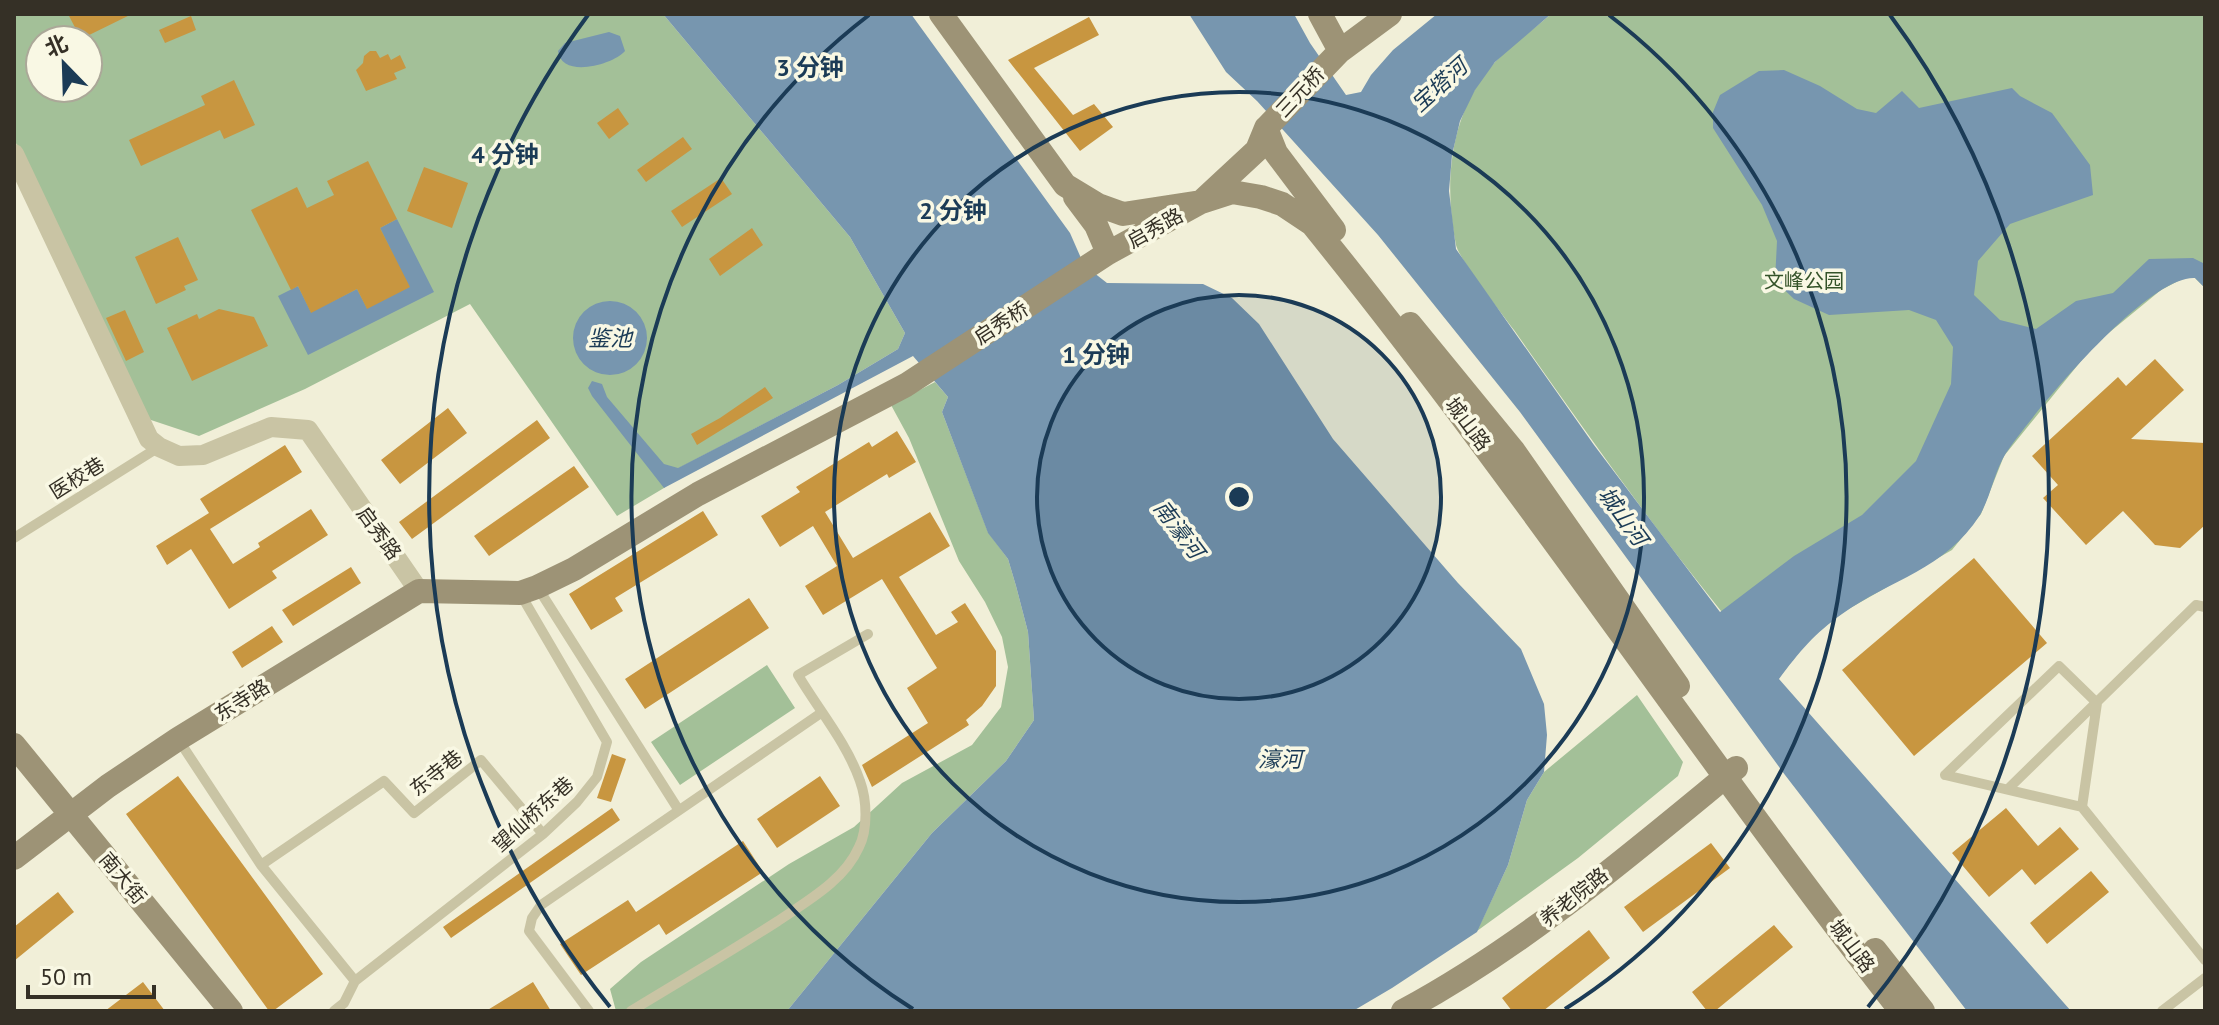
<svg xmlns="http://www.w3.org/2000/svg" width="2219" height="1025" viewBox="0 0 2219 1025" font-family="'PT Sans','Noto Sans SC',sans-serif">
  <rect width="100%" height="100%" fill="#f1efd8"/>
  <path fill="#a3c098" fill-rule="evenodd" d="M 14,14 L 663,14 L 850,237 L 905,333 L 898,349 L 838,385 L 679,468 L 664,488 L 617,516 L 470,304 L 305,389 L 199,436 L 145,418 L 14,139 ZM 40,40 L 88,40 L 88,88 L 40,88 Z
    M 1551,14 L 2205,14 L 2205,288 L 2195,278 L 2184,278 L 2161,290 L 2094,345 L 2004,456 L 1981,514 L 1952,550 L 1845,611 L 1810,638 L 1778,679 C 1682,569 1598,449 1514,330 C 1502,314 1459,259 1456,245 C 1443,182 1450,110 1496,61 C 1512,44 1533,30 1551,14 Z
    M 935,382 L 948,397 L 942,412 L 988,532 L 1008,559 L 1016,586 L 1028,632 L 1034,720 L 1006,761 L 932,833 L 787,1011 L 616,1011 L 610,989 L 641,962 L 789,864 L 854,827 L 902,783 L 972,745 L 1001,707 L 1008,667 L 1002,637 L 985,602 L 959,561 L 909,438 L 891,405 Z
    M 767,665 L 795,708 L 680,785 L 651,742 Z
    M 1637,695 L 1683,762 L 1678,776 L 1578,858 L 1477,931 L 1508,865 L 1527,800 L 1544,772 Z"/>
  <path fill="#7796af" d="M 663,14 L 911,14 L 1070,233 L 1084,265 L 1107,283 L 1203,284 L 1232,298 L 1259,324 L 1333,439 L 1458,583 L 1521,649 L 1544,704 L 1547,735 L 1544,772 L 1527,800 L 1508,865 L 1477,932 L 1392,988 L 1353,1011 L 787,1011 L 932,833 L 1006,761 L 1034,720 L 1028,632 L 1016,586 L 1008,559 L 988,533 L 942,412 L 948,397 L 913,356 L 664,488 L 592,396 L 588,388 L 592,381 L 602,384 L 607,397 L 664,464 L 678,468 L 838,385 L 898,349 L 905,333 L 850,237 Z
    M 1189,14 L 1294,14 L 1310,43 L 1346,95 L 1361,92 L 1371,75 L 1393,50 L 1437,14 L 1551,14 L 1495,62 L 1475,90 L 1460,121 L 1452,155 L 1449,191 L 1456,249 L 1594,445 L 1720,612 L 1794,556 L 1862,515 L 1916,461 L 1951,384 L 1953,347 L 1936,320 L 1909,310 L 1829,315 L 1794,299 L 1775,281 L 1777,241 L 1762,205 L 1713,128 L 1713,112 L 1720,95 L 1759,71 L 1784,70 L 1820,86 L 1857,109 L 1876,113 L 1902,91 L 1919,108 L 2012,88 L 2020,96 L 2052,113 L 2090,165 L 2093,195 L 2010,224 L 1978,261 L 1974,295 L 2000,320 L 2036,329 L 2076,301 L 2113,293 L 2149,259 L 2193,258 L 2205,264 L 2205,288 L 2195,278 C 2147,275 2033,413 2006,453 C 1994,472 1991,496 1980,515 C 1945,570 1891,579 1842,614 C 1815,633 1799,652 1779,679 L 2071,1011 L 1967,1011 L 1785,775 L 1520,412 L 1378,235 L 1257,101 L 1226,72 Z
    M 609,32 L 620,36 L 625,51 C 613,65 561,79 558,51 L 565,43 Z
    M 397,219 L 434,292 L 308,355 L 278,296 L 298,286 L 311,312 L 357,289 L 367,308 L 409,287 L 380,228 Z
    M573 338a37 37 0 1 1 74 0a37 37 0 1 1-74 0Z"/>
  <path fill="#c89640" d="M 68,14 L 132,14 L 81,39 Z
    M 191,16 L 196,30 L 165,43 L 159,30 Z
    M 1089,17 L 1099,35 L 1034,68 L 1073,115 L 1094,104 L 1113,127 L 1080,151 L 1008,60 Z
    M 370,51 L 376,51 L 380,58 L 388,54 L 391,60 L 400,55 L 406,68 L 394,73 L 397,79 L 366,91 L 356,70 L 363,63 L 364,56 Z
    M 234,80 L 255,125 L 224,139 L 220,130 L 141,166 L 129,140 L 205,105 L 201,96 Z
    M 618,108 L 629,124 L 609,139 L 597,123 Z
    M 683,137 L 692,149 L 646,182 L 637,170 Z
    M 368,161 L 397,219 L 380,228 L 410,287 L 367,309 L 357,289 L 311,313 L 298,286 L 291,290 L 251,210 L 297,187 L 307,208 L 334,195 L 327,181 Z
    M 424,167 L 468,183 L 452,228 L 407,211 Z
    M 721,178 L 732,194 L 682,227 L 671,211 Z
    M 752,228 L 763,245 L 720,276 L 709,259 Z
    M 178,237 L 198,280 L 184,286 L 186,290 L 156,304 L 135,257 Z
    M 219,309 L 254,317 L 268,346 L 192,381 L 167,328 L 197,314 L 199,319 Z
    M 125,310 L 144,352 L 126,361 L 106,318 Z
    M 2155,359 L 2184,390 L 2131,439 L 2205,443 L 2205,525 L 2180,548 L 2155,545 L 2123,511 L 2086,545 L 2043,498 L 2058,485 L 2032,456 L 2118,377 L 2126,386 Z
    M 765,387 L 773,398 L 697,445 L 691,434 L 720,418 Z
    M 448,408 L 467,433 L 400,484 L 381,460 Z
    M 537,420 L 550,438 L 412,539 L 399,522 Z
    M 897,431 L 916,462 L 889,478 L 887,474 L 825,512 L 853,558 L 930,512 L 950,546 L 899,577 L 936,635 L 958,622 L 951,612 L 965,603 L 996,651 L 996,686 L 982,706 L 966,720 L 969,725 L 872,787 L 862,765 L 928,723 L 907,688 L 937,668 L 882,579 L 823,615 L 805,586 L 837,566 L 813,526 L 780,547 L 761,516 L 800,492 L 796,487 L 869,442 L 872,447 Z
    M 285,445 L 302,472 L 210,529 L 233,564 L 260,547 L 258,543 L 311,509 L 328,535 L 272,571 L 277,578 L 229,609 L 191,549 L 167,565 L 156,546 L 209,513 L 200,499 Z
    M 574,466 L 589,487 L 489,556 L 474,536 Z
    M 703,511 L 718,535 L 615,598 L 623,611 L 591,630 L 569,594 Z
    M 1974,558 L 2047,643 L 1914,756 L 1842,670 Z
    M 351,567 L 361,583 L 293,626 L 282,610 Z
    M 749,598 L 769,628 L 645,709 L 625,679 Z
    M 272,626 L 283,642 L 242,668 L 232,652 Z
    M 612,754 L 626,759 L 611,802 L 597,798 Z
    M 178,776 L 323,974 L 273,1011 L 269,1011 L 126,814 Z
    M 820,776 L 840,806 L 777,848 L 757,819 Z
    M 612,808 L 620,820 L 451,938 L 443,927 Z
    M 2006,808 L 2038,846 L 2060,827 L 2079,849 L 2035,885 L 2022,869 L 1989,897 L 1952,853 Z
    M 743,841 L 763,872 L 666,935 L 659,924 L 581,975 L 560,944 L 628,900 L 636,912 Z
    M 1711,843 L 1730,868 L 1643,932 L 1624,907 Z
    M 2091,871 L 2109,892 L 2047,944 L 2030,923 Z
    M 58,892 L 74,912 L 14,961 L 14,927 Z
    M 1774,925 L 1793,947 L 1715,1011 L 1707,1011 L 1692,992 Z
    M 1589,930 L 1610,958 L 1543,1011 L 1512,1011 L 1502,998 Z
    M 143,982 L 165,1011 L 105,1011 Z
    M 533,982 L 551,1011 L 486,1011 Z"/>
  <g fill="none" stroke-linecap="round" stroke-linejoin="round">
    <path stroke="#c9c4a4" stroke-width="10" d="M 14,538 L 159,447
      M 538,588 L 678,809
      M 178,739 L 261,865 L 355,981
      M 1945,775 L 2082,807 L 2205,960
      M 1945,775 L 2059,666 L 2097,703 L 2082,807
      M 2009,788 L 2196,605 L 2205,607
      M 261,865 L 384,781 L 414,813 L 481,760 L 543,834
      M 334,1011 L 344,1003 L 355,981 L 543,834 L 577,802 L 597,777 L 607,742 L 521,595
      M 589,1011 L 529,931 L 532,918 L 541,905 L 821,713
      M 631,1011 C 680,981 730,952 778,921 C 807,901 844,881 859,847 C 868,829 867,800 860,781 C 847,743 818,709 798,675 L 868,634
      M 2162,1011 L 2205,978"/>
    <path stroke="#c9c4a4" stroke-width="20" d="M 14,154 L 149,439 L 159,447 L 179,456 L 203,455 L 271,427 L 308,430 L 419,591"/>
    <path stroke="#9d9376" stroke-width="24" d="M 941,14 L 1065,185 L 1098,205 L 1123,214 L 1201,202 L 1232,192 L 1261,197 L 1282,204 L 1312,224 C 1518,478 1699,752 1901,1011
      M 1320,14 L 1340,51
      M 1266,128 L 1276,153 L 1334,230
      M 1075,197 L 1096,225 L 1108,253
      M 1410,324 L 1513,450 L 1678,686
      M 14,745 L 231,1011
      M 14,858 L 108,786 L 178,739 L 419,591 L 520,593 L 537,587 L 574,569 L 698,494 L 906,385 L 1108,253 L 1201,202 L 1257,150 L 1266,128 L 1340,51 L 1390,14
      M 1875,950 L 1923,1011
      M 1403,1011 C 1524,946 1630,855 1736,768"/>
  </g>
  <circle cx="1239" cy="497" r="202" fill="#1b3b56" fill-opacity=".12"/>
  <g fill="none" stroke="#1b3b56" stroke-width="4">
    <circle cx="1239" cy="497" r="202"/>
    <circle cx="1239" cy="497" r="405"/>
    <path d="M913 1009A607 607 0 0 1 869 15M1609 15A607 607 0 0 1 1565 1009"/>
    <path d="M610 1007A810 810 0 0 1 588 15M1890 15A810 810 0 0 1 1868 1007"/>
  </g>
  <g text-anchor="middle" stroke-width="7" stroke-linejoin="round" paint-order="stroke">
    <g font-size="20" fill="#353026" stroke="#f9f8e4">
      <text transform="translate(1300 92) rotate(-47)" y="7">三元桥</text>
      <text transform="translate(1155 228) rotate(-29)" y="7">启秀路</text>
      <text transform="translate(1001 323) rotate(-33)" y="7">启秀桥</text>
      <text transform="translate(1468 424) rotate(53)" y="7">城山路</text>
      <text transform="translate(77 478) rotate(-32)" y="7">医校巷</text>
      <text transform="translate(379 533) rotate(54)" y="7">启秀路</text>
      <text transform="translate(242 700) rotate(-32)" y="7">东寺路</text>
      <text transform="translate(436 773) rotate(-38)" y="7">东寺巷</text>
      <text transform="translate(533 814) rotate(-42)" y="7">望仙桥东巷</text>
      <text transform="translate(123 878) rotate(50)" y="7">南大街</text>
      <text transform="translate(1574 897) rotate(-39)" y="7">养老院路</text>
      <text transform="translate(1852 946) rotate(53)" y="7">城山路</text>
    </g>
    <g font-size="20" fill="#345329" stroke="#f9f8e4">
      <text x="1804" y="288">文峰公园</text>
    </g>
    <g font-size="22" font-style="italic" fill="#1b3b56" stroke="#f9f8e4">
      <text transform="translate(1439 85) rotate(-42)" y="8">宝塔河</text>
      <text x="610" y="346">鉴池</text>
      <text transform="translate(1623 516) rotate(54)" y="8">城山河</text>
      <text transform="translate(1179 529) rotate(53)" y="8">南濠河</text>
      <text x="1280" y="767">濠河</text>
    </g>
  </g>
  <circle cx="1239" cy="497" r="12" fill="#1b3b56" stroke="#f9f8e4" stroke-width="4"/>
  <g font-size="24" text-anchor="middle" font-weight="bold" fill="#1b3b56" stroke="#f9f8e4" stroke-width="7" stroke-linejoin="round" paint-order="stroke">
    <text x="810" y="76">3 分钟</text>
    <text x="505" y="163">4 分钟</text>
    <text x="953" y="219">2 分钟</text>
    <text x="1096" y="363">1 分钟</text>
  </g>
  <rect width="2219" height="1025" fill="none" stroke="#353026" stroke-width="32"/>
  <g transform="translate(64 64) rotate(337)"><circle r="38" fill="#f9f8e4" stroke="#aba898" stroke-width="2"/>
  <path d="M0-6L14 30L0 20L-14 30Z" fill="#1b3b56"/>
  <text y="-12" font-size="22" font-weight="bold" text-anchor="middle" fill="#353026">北</text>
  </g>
  <path d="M28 985v12h126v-12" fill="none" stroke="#353026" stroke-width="4"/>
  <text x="40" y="985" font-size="24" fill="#353026" stroke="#f9f8e4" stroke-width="6" paint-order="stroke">50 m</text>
</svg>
